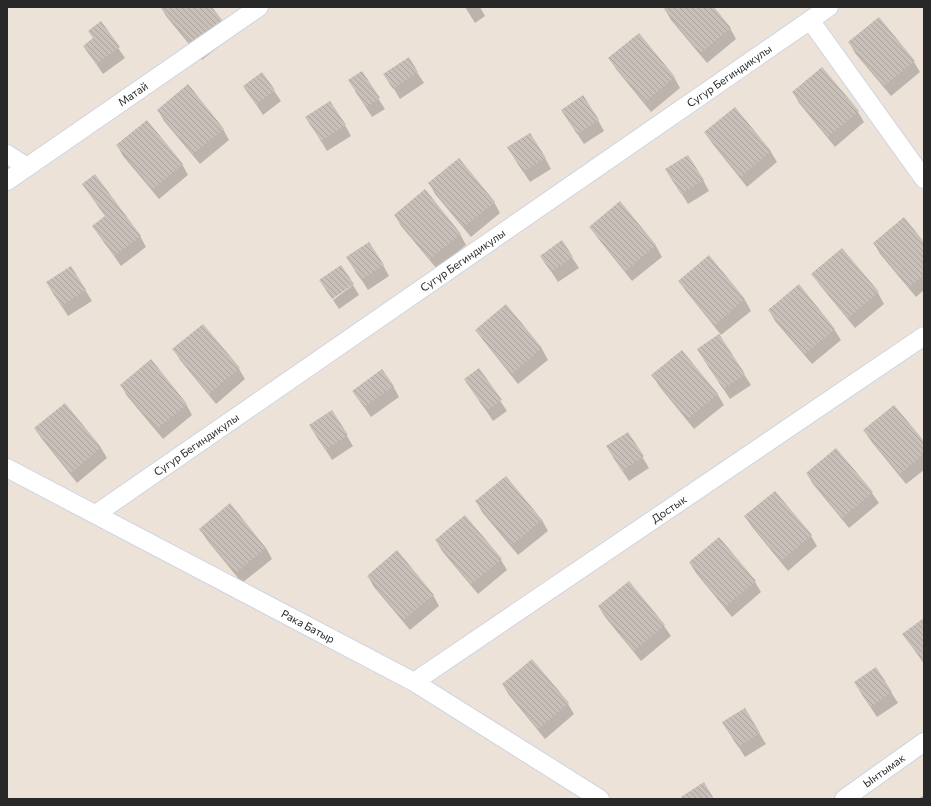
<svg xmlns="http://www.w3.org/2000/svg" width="931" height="806" viewBox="0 0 931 806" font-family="Commissioner,sans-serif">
  <defs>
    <pattern id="building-back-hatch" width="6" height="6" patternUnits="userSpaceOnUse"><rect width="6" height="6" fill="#c7bfb8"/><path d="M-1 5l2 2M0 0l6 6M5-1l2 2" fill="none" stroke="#aba49e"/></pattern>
  </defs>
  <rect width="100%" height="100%" fill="#ece2d8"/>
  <path fill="#0003" d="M 161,7 L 211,7 L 232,36 L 202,60 L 166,16 Z
    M 465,7 L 480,7 L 485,16 L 475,23 Z
    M 668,7 L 712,7 L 730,28 L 736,39 L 707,63 L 671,20 L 665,9 Z
    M 878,18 L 914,62 L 920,72 L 891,96 L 855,53 L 849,42 Z
    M 101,23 L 125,58 L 103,74 L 84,46 L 94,39 Z
    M 408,58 L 424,83 L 400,99 L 391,84 Z
    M 609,58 L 674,77 L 680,88 L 651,112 L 616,69 Z
    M 361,72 L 385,109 L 372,117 L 355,91 Z
    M 262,73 L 281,101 L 263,115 L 244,86 Z
    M 793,92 L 858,112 L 864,122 L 835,147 L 799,103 Z
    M 735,108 L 771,152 L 777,162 L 747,187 L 712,143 L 705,133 Z
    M 158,110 L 223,129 L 229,140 L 200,164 L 164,121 Z
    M 568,120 L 598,120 L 604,131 L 584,144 Z
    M 345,125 L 351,136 L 327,151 L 313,128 Z
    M 117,145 L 182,164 L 188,175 L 159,199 L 123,156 Z
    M 514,158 L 545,158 L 551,169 L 530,182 Z
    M 673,180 L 703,180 L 709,191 L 688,204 Z
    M 429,183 L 494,202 L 500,213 L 471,237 L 435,194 Z
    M 83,184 L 140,236 L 146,247 L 121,266 L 93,226 L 106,217 Z
    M 620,202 L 656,246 L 662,257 L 632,281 L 597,237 L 591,227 Z
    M 395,215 L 460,234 L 466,245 L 437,269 L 401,226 Z
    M 562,242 L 579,268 L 558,282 L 541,256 Z
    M 874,243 L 924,244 L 924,290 L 916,297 L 880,254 Z
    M 842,250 L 878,293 L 884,304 L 855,328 L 819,284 L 813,274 Z
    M 709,257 L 745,300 L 751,311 L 721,335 L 686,291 L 680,281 Z
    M 383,265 L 389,276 L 368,290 L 354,268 Z
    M 71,267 L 92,301 L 68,316 L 53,293 Z
    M 353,285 L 359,295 L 339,309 L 333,300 Z
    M 506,305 L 542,349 L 548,360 L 518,384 L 483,340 L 477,330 Z
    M 769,310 L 834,329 L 841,340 L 812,364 L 775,321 Z
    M 719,336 L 751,385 L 730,399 L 704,360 Z
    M 174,350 L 239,369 L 245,379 L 216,404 L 180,360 Z
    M 682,351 L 718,395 L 724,405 L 694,429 L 659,386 L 653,375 Z
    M 479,370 L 507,411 L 493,421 L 465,379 Z
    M 121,385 L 186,404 L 192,415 L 163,439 L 127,396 Z
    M 393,386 L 399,397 L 371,417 L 353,391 Z
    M 65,404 L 101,448 L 107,458 L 77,483 L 42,439 L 35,429 Z
    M 864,430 L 924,443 L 924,470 L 906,484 L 871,441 Z
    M 628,433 L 649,468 L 629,481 L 613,457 Z
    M 317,436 L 347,436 L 353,446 L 332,460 Z
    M 836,449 L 872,493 L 879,503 L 849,528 L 813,484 L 807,474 Z
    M 506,477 L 542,520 L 548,531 L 518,555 L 482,512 L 476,501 Z
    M 746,517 L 811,536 L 817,546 L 788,571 L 752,527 Z
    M 200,529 L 266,548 L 272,559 L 242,583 L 207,540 Z
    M 719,538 L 755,582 L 761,592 L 732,617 L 696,573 L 690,563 Z
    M 436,540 L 501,560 L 507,570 L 478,594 L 442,551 Z
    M 368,576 L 433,595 L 439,606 L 410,630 L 374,587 Z
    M 629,582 L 664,626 L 671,636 L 641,661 L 605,617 L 599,607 Z
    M 924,620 L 924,664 L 904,634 Z
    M 532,660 L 568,704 L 574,714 L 545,739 L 509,695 L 503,685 Z
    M 876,669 L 898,703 L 877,717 L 861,693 Z
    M 744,709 L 766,744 L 745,757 L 723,723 Z
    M 924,795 L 924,799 L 918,799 Z"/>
  <path fill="url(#building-back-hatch)" d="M 160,7 L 212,7 L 226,25 L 196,50 Z
    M 666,7 L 714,7 L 731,28 L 700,53 L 664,9 Z
    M 879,17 L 915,61 L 884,86 L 848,42 Z
    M 101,21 L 120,47 L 96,64 L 83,46 L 93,38 L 88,31 Z
    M 639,33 L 675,77 L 645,102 L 608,58 Z
    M 409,57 L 418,72 L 393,89 L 383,74 Z
    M 822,67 L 859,111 L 828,137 L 792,92 Z
    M 362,71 L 380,98 L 366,107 L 348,80 Z
    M 262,72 L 275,90 L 256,105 L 243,86 Z
    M 188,84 L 224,129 L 193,154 L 157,110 Z
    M 583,95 L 599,120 L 577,134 L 561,110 Z
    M 330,101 L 346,125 L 321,141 L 305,117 Z
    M 735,107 L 771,151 L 741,177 L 704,132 Z
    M 147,120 L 183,164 L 153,189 L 116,145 Z
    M 530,133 L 546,158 L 523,172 L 507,147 Z
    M 688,155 L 704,180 L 681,194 L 665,169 Z
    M 459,158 L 495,202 L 464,227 L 428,183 Z
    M 95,174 L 141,236 L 114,256 L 92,226 L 105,216 L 82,184 Z
    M 425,189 L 461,234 L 430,259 L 394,215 Z
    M 620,201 L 656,245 L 626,271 L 589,227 Z
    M 904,217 L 924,242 L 924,275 L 909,287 L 873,243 Z
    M 562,240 L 573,257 L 551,272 L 540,256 Z
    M 369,242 L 384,265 L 361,280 L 346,257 Z
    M 842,248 L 879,292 L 848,318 L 811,274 Z
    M 709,255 L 745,299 L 715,325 L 678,281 Z
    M 341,265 L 354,284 L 332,299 L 319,280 Z
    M 71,266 L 86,290 L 61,306 L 46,282 Z
    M 799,284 L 835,329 L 805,354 L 768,310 Z
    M 506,304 L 542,348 L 512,374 L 475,330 Z
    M 203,324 L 240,368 L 209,394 L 172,349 Z
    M 719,334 L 745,374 L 723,389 L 697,349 Z
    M 682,350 L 718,394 L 688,419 L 651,375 Z
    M 151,359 L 187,404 L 157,429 L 120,385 Z
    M 479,368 L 502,400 L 486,411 L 464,379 Z
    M 382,369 L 394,386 L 364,407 L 352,391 Z
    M 65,403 L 101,447 L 71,473 L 34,428 Z
    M 894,405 L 924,441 L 924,454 L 900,474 L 863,430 Z
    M 332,410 L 348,435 L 325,450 L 309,425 Z
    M 628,432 L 644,456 L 622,471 L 606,446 Z
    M 836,448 L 873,492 L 842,518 L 806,473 Z
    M 506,476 L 542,520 L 512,545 L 475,501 Z
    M 775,491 L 812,535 L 781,561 L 744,516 Z
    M 230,503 L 266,548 L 236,573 L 199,529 Z
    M 465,515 L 502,559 L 471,584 L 435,540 Z
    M 719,537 L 756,581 L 725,607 L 689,562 Z
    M 397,550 L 434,595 L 403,620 L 367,576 Z
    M 629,581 L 665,625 L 634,651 L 598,606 Z
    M 924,618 L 924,659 L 922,660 L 902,634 Z
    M 532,659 L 569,703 L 538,729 L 502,684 Z
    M 876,667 L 892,692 L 870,707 L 854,682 Z
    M 745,708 L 760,733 L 738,747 L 722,722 Z
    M 704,782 L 714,799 L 683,799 L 681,797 Z"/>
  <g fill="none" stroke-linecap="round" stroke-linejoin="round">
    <defs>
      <g id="minor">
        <path d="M 810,20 L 924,179"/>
        <path d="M 7,154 L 27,167"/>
        <path id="s1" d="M 7,181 L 259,7"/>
        <path id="s2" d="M 7,468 L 414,682 L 600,799"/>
        <path id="s3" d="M 96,514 L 829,7"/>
        <path id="s4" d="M 414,682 L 924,336"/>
        <path id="s5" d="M 844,799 L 924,742"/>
      </g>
    </defs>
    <use href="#minor" stroke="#ced4e3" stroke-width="20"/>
    <use href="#minor" stroke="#fff" stroke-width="18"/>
  </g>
  <g text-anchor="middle" stroke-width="4" stroke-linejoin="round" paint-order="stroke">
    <g font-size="11" fill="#282828" stroke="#fff">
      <text dy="4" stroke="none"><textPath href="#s3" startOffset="770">Сугур Бегиндикулы</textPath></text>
      <text dy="4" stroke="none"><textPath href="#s1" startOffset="153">Матай</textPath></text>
      <text dy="4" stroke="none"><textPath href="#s3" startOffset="446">Сугур Бегиндикулы</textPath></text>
      <text dy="4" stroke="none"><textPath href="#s3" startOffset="122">Сугур Бегиндикулы</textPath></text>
      <text dy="4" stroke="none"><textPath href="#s4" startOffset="308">Достык</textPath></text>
      <text dy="4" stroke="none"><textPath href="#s2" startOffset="340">Рака Батыр</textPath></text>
      <text dy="4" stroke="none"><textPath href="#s5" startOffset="49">Ынтымак</textPath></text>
    </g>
  </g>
  <rect width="931" height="806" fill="none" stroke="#282828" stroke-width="16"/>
</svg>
